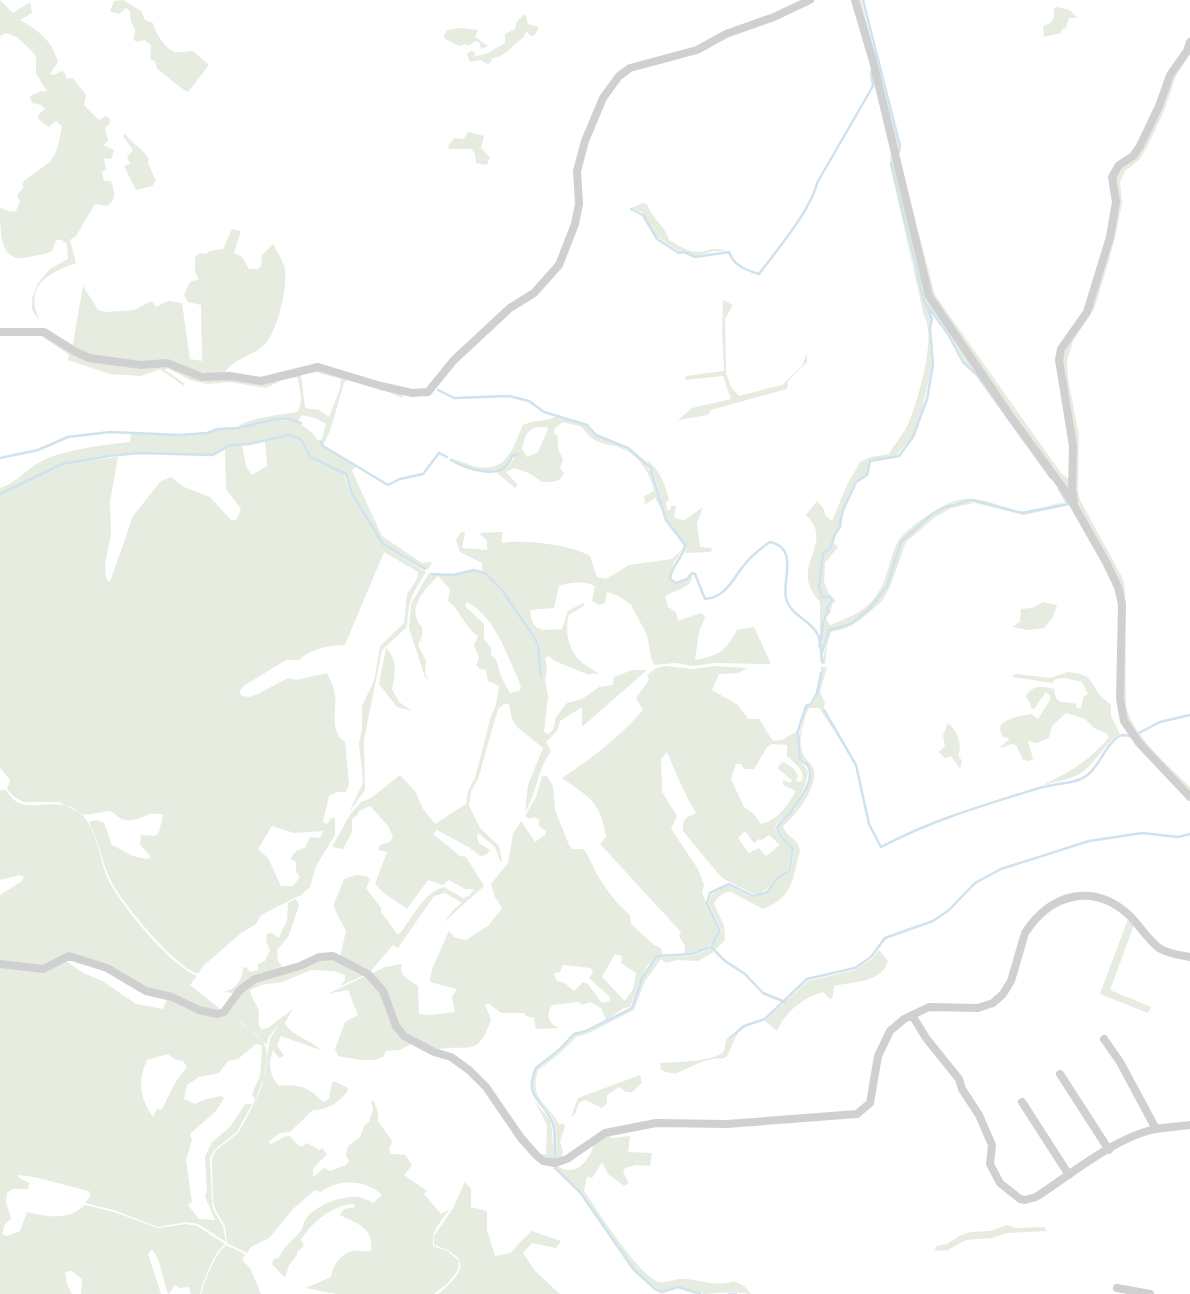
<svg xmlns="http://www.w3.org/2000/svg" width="1190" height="1294" viewBox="0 0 1190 1294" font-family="'Archivo Narrow',sans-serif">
  <rect width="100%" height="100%" fill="#fff"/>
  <path fill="#e6ecdf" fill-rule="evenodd" d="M 0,0 L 13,13 L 30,2 L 32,13 L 20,20 C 38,30 52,40 58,62 L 50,74 L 54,75 L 61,71 L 64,72 L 67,79 L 73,78 L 86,95 L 84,105 L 99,120 L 106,116 L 110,119 L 110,123 L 105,128 L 108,141 L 103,145 L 114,150 L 111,159 L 104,158 L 106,170 L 102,172 L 104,181 L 111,181 C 114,191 117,199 107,206 L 95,204 L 76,236 L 70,240 L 76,263 C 48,273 23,286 40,321 L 32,310 L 32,298 L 38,283 L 50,269 L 68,259 L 67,244 L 62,240 L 56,240 L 52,251 C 44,255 37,255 29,257 C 0,265 0,233 0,207 L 10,212 L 16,211 L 20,201 L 17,195 L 24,187 L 22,185 L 24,181 C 53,158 55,166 62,126 L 56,121 L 49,127 L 39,120 L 38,115 L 45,109 L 41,105 L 32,103 L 30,96 L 41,91 L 47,92 L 36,73 L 36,57 L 32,51 L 17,37 L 6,33 L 0,36 Z
    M 123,0 L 141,11 L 145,20 L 153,23 C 155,32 165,49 175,52 C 180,53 187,51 193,51 L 209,65 L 188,92 C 177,87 168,76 157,69 L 155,61 L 150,59 L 151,45 L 144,40 L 137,42 L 134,40 L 135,30 L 131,22 L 130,11 L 126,8 L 119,14 L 110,11 L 114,1 Z
    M 857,0 L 861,0 L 899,146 L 898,154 L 935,295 L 1061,473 L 1070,480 L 1072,499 L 934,302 Z
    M 1057,7 L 1070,10 L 1077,18 L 1069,18 L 1066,28 L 1062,29 L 1061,33 L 1044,37 L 1043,26 C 1053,23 1054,20 1054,9 Z
    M 523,15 L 526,16 L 528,24 L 539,27 L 535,35 L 531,36 L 526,31 L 524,37 C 513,44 506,57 493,58 L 490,63 L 487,64 L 480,60 L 470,62 L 467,54 L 471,51 L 475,52 L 474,57 L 488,53 L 505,43 L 505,34 L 515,29 L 516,23 Z
    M 461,28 L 478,30 L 475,37 L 488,46 L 481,49 L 480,43 L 476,41 L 468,46 L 466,44 L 459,46 L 445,39 L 444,35 L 447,30 Z
    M 1190,48 L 1190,54 L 1176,76 L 1164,111 L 1147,147 L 1139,160 L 1125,171 L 1120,182 L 1122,203 L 1115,238 L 1104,277 L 1094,309 L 1073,341 L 1067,361 L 1068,378 L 1079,437 L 1078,491 L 1080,500 L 1123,579 L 1125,589 L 1126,705 C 1132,736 1168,765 1190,787 L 1190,795 L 1140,742 L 1123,714 L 1123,604 L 1080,513 L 1075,498 L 1061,360 L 1069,340 L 1078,328 L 1112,238 L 1114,177 L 1120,166 L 1134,157 L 1166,88 Z
    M 876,84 L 928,297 L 1010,418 L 1067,496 L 1090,540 L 1070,505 L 1024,515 L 974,503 L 951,508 L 934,518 L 906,542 L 890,587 L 882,601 L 859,621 L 846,628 L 831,632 L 828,641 L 825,664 L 822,664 L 829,631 L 851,624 L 828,630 L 822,653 C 820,645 824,618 829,613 L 828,607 L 832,601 L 831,597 L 823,596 C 817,583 822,567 824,554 L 831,549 L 833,542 L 838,547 L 825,563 L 824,582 L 828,592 L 836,601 L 833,602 L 830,613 L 826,618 L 830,625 C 848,618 867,611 878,593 C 888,578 889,559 897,543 C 904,529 943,503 958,500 C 981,495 999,508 1021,511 C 1036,513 1053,502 1068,502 L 1022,512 L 967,500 L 953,503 L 930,515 L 901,542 L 886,586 L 869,608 L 852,623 L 870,609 L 887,587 L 902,542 L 931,516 L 953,504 L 967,501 L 1022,514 L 1069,504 L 981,378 L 964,361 L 949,333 L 925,300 L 891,163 L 914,267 L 931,319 L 929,328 L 932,364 L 921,414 L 912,437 L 895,457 L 869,460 L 866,475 L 855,481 C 849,496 839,510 839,527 L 834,534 L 829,548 L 822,553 L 818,588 L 822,597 L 829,598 L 830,601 L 826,606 L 827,612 L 823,617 L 820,643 L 820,602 C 786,566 837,544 806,515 L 817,501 L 824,509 L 825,515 L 832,521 L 847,485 L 860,462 L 871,457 L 889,454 C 895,443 904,434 909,422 C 918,400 937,336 924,316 L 890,165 L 891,152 L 877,89 L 874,86 Z
    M 468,132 L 484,136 L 481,148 L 490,157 L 487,165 L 476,163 L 475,154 L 472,149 L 449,149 L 448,146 L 454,138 L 464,139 Z
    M 125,134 C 133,144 143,149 149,159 L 148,163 L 156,181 L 152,186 L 136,190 L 124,166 L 130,164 L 127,157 L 133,150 L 123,136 Z
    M 643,203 L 647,204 C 651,218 666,226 669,240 C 677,245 687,251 697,252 C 708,253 711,245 725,251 L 715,251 L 695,256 L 685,251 L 679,251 L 656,236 L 642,212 L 631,208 Z
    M 232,229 L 241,231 L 234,253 L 242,257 L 249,269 L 258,269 L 261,266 L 262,255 L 273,244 C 277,252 283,260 285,269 C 288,287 277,334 263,346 C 251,357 231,359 224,375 L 213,377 L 150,362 L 102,359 L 72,349 L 83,286 L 98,310 L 106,312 L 134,310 L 152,301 L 156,307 L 168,301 L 182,303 L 190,359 L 202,361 L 201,305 L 188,302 L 184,295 L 190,282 L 199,279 L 195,272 L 195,257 L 200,253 L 206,254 L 210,251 L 223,249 Z
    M 723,300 L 733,305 L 725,319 L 726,373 L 731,387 L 739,396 L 782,385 L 802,366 L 807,353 L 807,362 L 788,381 L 787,389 L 711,410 L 708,415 L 678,420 L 692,408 L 731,399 L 723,376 L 685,380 L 686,376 L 724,371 L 722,331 Z
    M 44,333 L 81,356 L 157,363 L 246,381 L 313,368 L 406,392 L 402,398 L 384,390 L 347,380 L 344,383 L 330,431 L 323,445 L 321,442 L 326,424 L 315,418 L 302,415 L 298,421 L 277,419 L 238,427 C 249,417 281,415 297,412 C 304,402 300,388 297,377 L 282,380 L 266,388 L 229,382 L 207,384 L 190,380 L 168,368 L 165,370 L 185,384 L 184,386 L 160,369 L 141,376 L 110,374 L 68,360 L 69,355 L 40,335 ZM 312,371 L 341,379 L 340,389 L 329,417 L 319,410 L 305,408 L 301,375 Z
    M 555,417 C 564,420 579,421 587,426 C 592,430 592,435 599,437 C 639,452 656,465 662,510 L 655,498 L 644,505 L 645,499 L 643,497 L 654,491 C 651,475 640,457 625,450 C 606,440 597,449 582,427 L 563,422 L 555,428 L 554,433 L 558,437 L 558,449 L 563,459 L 560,468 L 564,473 C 560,483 552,482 542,482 L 529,473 L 514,468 L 506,472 L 518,485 L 515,488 L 494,470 C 497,469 500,470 503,469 C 511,468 513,457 517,453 L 512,456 L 509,464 L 505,468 L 486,472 L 468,468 L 449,458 C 459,460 468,465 477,467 C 508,472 513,447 523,425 C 533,420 544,422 555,417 ZM 546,427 L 548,429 L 538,452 L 527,457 L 522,449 C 526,433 528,426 546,427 Z
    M 277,420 L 298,422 L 312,433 L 322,446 L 356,466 L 352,471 L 382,536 L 422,563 L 432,562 L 428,570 L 384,544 L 352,494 L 346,474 L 310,456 L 302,438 L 288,435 L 249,443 L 230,444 L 213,455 L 139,453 L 109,455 L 62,463 L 0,493 L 0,488 C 17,483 27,468 42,461 C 65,449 104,445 130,442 L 131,432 L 181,436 L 207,434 L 219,429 L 238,429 Z
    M 281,437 L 298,437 C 304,443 304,452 310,457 C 318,465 333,468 343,472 L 351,495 L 383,545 L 426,572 C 411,596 409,599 407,627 L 382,650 L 364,740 L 365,790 L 349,812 L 363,783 L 359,743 L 362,729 L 362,706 L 374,681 L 380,646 L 404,623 L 407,594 L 417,579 L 418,572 L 384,552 L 345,645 C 329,645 310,649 299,660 L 286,660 L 245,685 L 239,692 L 242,696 L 249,697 L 258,694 L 288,678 L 296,680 L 327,673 C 330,680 334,687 335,695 C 337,711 329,732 345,742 L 349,784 L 346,792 L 337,792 L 329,796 L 323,822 L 327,824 L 331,818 L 335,818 L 335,835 L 316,866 L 310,887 L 301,895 L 261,915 L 256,924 L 240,934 L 203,966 L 198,974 C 173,965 126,907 112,883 C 102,864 99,841 89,822 L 96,820 L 104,823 L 112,845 L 133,856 L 146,859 L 151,857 L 140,845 L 141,835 L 155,836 L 159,832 L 163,815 C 149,809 139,823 125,820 C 119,819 115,813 110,811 L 84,815 L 59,802 L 23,802 L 13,796 L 7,789 L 10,780 L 0,768 L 0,495 L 62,464 L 118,457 L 110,502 L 111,534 L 105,564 L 106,579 L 110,582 L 133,516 L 161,481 L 171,477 L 184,487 L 210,497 L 231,520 L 236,520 L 241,509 L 226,489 L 225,449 L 231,445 L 242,444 L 246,466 L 252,475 L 267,466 L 265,441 ZM 272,826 L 294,833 L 323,831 L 320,838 L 310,837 L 305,848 C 298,849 293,852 291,859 L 296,862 L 296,872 L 300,877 L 293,886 L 281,886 L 268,858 L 258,849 Z
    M 647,460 C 659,468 666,486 669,500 L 666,502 L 667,510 L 670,510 L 671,506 L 676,506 L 674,516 L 677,519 L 685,520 L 703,507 L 697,523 L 700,547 L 712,548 L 711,552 L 685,553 L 686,545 L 667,520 L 654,474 Z
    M 461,532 L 465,532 L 462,548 L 487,550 L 487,541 L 479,533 L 502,532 L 502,543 C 521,539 573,545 590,556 L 597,577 L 606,579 L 629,565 L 672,559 L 683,549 L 673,564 L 670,580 L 677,583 L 688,579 L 692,574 C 694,587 676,590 665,596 L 668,607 L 676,612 L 678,621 L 701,613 L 705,617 L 699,632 L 695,660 C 718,656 726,651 737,630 L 754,627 L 771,664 L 715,663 L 693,666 L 675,663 L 655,665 L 652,661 L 647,635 L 631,605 L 619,596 L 607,592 L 605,603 L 599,605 L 592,601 L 595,586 C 585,581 570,582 559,586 L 554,608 L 530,610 C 532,634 543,630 562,629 L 568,611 L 583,603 L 585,605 L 569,615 C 564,633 569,653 584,664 C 589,668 594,670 599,674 L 593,673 L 589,675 L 555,661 L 548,656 L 545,659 L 547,666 L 545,680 L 548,696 L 544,732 L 548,734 L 553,730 L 556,717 L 567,703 L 582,699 L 599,687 L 613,685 L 614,677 L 632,670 L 647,670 L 582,727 L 582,707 L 560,721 L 557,731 L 546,742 L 551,751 C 537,770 537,793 525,812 L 528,785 L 543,748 L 517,727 L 512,719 L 509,704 L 504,704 L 498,709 L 478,779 L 471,791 L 469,806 L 480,828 L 499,846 L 502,862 L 500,861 L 495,847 L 478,833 L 477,836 L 479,843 L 490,850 L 486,855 L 480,856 L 470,848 L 437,830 L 433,834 L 460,856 L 466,857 L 484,886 L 443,923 L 455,908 L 462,903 L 445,893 L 434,896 L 398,948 L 393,945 L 370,972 L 340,957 L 346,931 C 329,897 332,913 344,879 L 356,875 L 367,876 L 370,880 L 366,888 L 381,908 L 381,912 L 398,935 C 413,919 422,893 444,887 L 463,898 L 469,896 L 474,889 L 465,889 L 449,880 L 443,885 L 428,880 L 407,909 L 384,893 L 375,884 L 387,852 L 378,850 L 380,845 L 390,842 L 393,837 L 388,826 L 370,806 L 359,811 L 358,814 L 352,819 L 352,832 L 343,849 L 332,847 L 351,813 L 361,802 L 371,798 L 400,775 L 415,791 L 423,809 L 435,824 L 466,804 L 468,791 L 475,778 L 491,716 L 496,705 L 499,686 L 488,681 L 486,670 L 480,669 L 476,665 L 479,658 L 474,645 L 478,636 C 465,628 461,611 448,601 L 450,589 L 438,576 C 425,589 405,609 422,627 L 422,636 L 418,645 L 426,661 L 425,673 L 429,681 L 425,677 L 409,628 L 411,604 L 429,573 C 445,579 475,568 482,572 C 493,578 534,634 537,646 C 540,657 539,669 542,678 L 539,644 L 534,634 L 501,588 L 482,570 L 482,563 L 460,552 L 456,540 ZM 467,602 C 495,617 506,653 519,681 L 521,688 L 519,691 L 510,693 C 507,687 503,682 501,676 C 497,667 500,661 491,655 L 491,648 L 484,639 L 484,624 L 465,606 Z
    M 1043,602 L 1057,605 L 1053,617 L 1044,628 L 1029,630 L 1012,627 L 1020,622 L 1021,609 L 1032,608 Z
    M 386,648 C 398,659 395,675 392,689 L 399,702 L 412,711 L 397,707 L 379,684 Z
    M 665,666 L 693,669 L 715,666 L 748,668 L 738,673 L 719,674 L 712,690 L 738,705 L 748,719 L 759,719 L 773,741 L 782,740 L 797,731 L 799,759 L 808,771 C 807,785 798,805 787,815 C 781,820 778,820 775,828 L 780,838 L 792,848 L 787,871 C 775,879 768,893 753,894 L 722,878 L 683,831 C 682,818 686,818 696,813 C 684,793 676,773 667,752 L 661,759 L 662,792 L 677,816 L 671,829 L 698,869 L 704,885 L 702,893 L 719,931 C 713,947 701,953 684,953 L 685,946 L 679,936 L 681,932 L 600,844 L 606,837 C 601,802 589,797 562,778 C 591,759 620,737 643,710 L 636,698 L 649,680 L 647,675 L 656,668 ZM 772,744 L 787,745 L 787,756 C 795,764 805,769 802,781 L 796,782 L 798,776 L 794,769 L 784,762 L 779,765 L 778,769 L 792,780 L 790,783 L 783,780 L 783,785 L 796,791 C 788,805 778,820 761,824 L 753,813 L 744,807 L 731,779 L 736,764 L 741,764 L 744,769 L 754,769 L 767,747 ZM 745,831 L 754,843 L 759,839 L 762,840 L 769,835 L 780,845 L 766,856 L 759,848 L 749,853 L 738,838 Z
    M 821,667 L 827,667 L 820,692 L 825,703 L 823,711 L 843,744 L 819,708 L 809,708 C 803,721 797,743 804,756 C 807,761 812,764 814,770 C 818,786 795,817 783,826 C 785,836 797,838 799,847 C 801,853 799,853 798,858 C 792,884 790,898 763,909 L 731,892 C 724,891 716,898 714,904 L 724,926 L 725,940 L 715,950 L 712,947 L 722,931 L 709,903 L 711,895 L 728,885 L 752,897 L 767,893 L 778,880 L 790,872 L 795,848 L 782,836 L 778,828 C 781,821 784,821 789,816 C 798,808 817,777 809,766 C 807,763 804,761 801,758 L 800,731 L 807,707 L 812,705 C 820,692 820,681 821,667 Z
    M 1068,672 C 1089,675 1088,676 1098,693 C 1101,697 1107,701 1111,705 L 1111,716 L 1120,734 C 1105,743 1098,759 1085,770 C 1075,779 1055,782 1043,785 C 1068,773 1091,760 1109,737 L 1106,733 L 1094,728 L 1085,719 L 1066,713 L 1052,726 L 1049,738 L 1037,743 L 1028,741 L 1033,759 L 1029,761 L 1023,760 L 1016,745 L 1012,744 L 1001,748 L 1001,746 L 1010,739 L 1002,736 L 1000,729 L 1001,724 C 1012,717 1020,716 1031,714 L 1038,719 L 1050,700 L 1050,696 L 1046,692 L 1034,709 L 1030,708 L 1031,705 L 1026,696 C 1032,685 1042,686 1054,689 C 1057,707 1061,700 1076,704 L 1077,708 L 1081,708 L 1084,696 L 1088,694 L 1082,682 L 1065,678 L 1055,679 L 1053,683 L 1012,677 L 1015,674 L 1051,678 Z
    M 948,723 C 957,730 963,745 958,755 L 962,761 L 960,769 L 951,756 L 945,758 L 939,752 L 945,746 L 943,735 Z
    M 542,776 L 547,776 L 553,786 L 555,810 L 569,845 L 572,849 L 583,849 C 590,856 592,866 597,874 C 606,890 617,904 630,915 L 631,924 L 654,945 L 661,948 L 663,955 L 657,955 L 647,966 L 639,982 L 630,1007 L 624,1008 L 606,1020 L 601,1008 L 590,1002 L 582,1005 L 578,1002 L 552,1005 C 545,1015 549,1024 559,1028 L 536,1029 L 534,1018 L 526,1016 L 524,1013 L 501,1013 L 488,1003 L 485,1005 L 491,1019 C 478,1061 465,1042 435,1050 L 405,1034 L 371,974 L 385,967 L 402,964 C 398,977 409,979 418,986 L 419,1014 L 431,1015 L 455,1012 L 452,997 L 457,989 L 430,982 L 432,969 L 449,931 L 454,937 L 466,940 L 488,926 L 502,908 L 495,897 L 491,884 L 508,863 L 513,834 L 521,821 L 535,842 L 545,835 L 546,831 L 539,826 L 539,820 L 534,817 L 530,819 L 525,816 L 536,797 ZM 615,954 L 622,956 L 621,963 L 636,973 L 633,989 L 625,1001 L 602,977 ZM 563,965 L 591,968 L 593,972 L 589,978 L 610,997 L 610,1001 L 602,1003 L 588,984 L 583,982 L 574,991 L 566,984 L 556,980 L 554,973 L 560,972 Z
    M 0,790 L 6,790 C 10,796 14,802 22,804 C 43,810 68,793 87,821 C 98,837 100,860 107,877 C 119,904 170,965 197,976 L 190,985 L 223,1011 L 216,1013 L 159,994 L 69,954 L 51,966 L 0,963 L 0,895 L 22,881 L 24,877 L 20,875 L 0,880 Z
    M 296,899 L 299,906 L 288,937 L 277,950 L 278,961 L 284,969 L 235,993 L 223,992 C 235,990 242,981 243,968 L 246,967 L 250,972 L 258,970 L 258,964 L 265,961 L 270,950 L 266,941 L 267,934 L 272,933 L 279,938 L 287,920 L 288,903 Z
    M 1128,919 L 1134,925 L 1110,990 L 1151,1007 L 1148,1013 L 1100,994 Z
    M 711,949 L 714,952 L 698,961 L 677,960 L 666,963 L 661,959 L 645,981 L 634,1010 L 589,1033 L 576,1037 L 558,1055 L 538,1070 C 529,1100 547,1102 559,1124 L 564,1124 L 565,1127 L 560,1142 L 563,1152 L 561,1159 L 550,1160 L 538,1154 L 546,1154 L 547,1125 L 534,1100 L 551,1121 L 554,1159 L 556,1159 C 556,1147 558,1130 553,1119 C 542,1097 526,1098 537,1069 L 560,1051 L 575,1035 L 587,1032 L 633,1008 L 643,978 L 658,957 L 691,956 Z
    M 879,950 L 888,961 C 880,984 854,981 834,986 L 833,997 L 830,999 L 823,992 C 804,997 785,1012 777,1031 L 765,1021 L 808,981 L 855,970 L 872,959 Z
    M 327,956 L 367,974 L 340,986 L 345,980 L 345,975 L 334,971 L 311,970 L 282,982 L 261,985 L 250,990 C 251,1000 259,1005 259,1013 C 259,1019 257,1022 261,1029 L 268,1028 L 286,1014 L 268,1038 L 267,1045 L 238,1019 C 244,1027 252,1030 259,1037 C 275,1052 263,1083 255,1100 L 252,1094 L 260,1076 L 262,1048 L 261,1045 L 256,1044 L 238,1059 L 228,1061 L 219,1073 L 199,1077 L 187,1085 L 184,1099 L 195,1104 L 206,1099 L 221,1096 L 224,1098 L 216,1111 L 190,1134 L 192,1140 L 186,1160 L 192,1202 L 188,1205 L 199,1219 L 215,1220 L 205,1197 L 207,1191 L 205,1157 L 212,1142 L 230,1127 L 245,1104 L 252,1104 L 237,1132 L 214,1150 L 210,1159 L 212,1201 L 213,1209 L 223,1226 L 226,1242 L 198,1224 L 186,1222 L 158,1227 L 114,1210 L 85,1203 L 90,1197 L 89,1191 L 34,1177 L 19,1175 L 18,1177 L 29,1183 L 28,1189 L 13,1189 L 7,1193 L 6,1202 L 11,1219 L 5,1224 L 2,1234 L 7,1236 L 20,1231 L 27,1212 C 49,1217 67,1221 85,1205 L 114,1212 L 158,1228 L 186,1224 L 197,1226 L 225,1244 C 214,1252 203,1281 200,1294 L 191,1294 L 189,1287 L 180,1288 L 175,1285 L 169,1294 L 167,1292 L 159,1261 L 152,1249 L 148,1254 L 161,1294 L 81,1294 L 82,1279 L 72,1271 L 65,1272 L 67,1284 L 72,1294 L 0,1294 L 0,965 L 34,970 L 63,959 L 85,974 L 101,980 L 136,1004 L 163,1009 L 168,997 L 216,1015 L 231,1003 L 235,1012 L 232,1002 L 248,984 ZM 168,1054 L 174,1059 L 183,1061 L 187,1067 L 175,1083 L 162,1109 L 157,1109 L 153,1117 C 140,1098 137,1082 147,1060 Z
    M 368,975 L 378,985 L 391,1014 L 414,1043 L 399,1050 L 386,1051 L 383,1057 L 375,1060 L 361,1060 L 338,1056 L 335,1049 L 345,1022 L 358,1015 L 348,990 L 327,994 Z
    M 293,1008 L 285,1023 C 293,1038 310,1038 320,1050 L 281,1036 L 277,1045 L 284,1056 L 279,1058 L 273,1050 C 268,1064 269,1075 279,1086 C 299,1083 310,1088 323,1102 L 329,1099 L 332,1082 L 336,1082 L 348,1088 L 347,1092 C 338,1103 327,1110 313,1110 L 290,1132 L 280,1133 L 268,1142 L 271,1144 L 284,1137 L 290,1136 L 299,1146 L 303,1146 L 307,1143 L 319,1150 L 322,1148 L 327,1154 L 313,1169 L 313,1177 L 324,1168 L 330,1171 L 346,1165 L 349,1161 L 346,1155 L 348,1146 L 360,1137 L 364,1126 L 369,1122 L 373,1110 L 371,1101 L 374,1101 L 378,1113 L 378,1121 L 392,1141 L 389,1149 L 391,1154 L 405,1155 L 412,1165 L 404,1175 L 427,1191 L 424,1194 L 441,1214 L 450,1209 C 441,1221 431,1231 433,1246 L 447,1251 L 459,1261 L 458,1270 L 448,1283 L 434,1294 L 336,1294 L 306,1288 L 331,1277 C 332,1267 341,1253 353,1251 C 359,1249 364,1253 371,1251 C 374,1227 357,1224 340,1215 L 344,1209 L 355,1207 L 354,1204 C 332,1205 312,1222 301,1240 L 304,1246 L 297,1252 L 297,1255 L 289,1265 L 285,1278 L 272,1264 L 274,1259 L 279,1258 C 283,1247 292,1241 299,1233 C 303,1229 303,1222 307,1217 C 321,1202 354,1189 373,1203 L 382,1195 C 367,1180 338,1178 321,1192 L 315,1190 L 293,1209 L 269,1238 L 251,1247 L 247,1253 L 227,1243 L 225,1226 L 215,1209 L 213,1201 L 212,1159 L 215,1151 L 238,1133 L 246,1119 L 262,1087 L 270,1039 L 281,1020 Z
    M 738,1032 L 727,1056 L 722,1059 C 707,1056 691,1068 677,1073 C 672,1074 665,1072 661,1070 L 660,1063 C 674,1062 715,1062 724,1051 C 725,1049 726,1041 726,1039 L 729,1037 L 732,1039 Z
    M 640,1075 L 642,1083 L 632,1092 L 626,1092 L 619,1087 L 607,1095 L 607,1103 L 602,1108 L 585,1100 L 579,1103 L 575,1114 L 571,1117 L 578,1098 Z
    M 606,1135 L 613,1138 L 630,1136 L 628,1152 L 652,1153 L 650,1166 L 636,1165 L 625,1168 L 623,1173 L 629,1183 L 624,1186 L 608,1174 L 602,1162 L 592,1178 L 587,1177 L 584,1191 C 596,1208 642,1281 660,1282 C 668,1283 677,1278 686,1279 C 703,1281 718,1287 734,1281 L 744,1286 L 751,1294 L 733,1292 L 704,1294 L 678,1286 L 663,1291 L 653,1286 L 635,1270 L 581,1191 L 555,1167 L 555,1164 C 575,1181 591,1159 595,1141 Z
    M 465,1182 L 471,1189 L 471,1207 L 487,1211 L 487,1230 L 495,1256 L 511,1253 C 513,1249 529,1233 532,1231 L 561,1241 L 556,1248 L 532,1243 L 523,1253 L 535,1271 L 560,1294 L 438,1294 C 465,1272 472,1257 434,1245 L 434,1236 L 452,1210 Z
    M 1007,1225 L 1017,1228 L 1044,1227 L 1047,1231 L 1007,1233 L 992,1238 L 966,1240 L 948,1250 L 935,1251 L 936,1246 L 947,1244 L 959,1236 L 971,1232 L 990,1231 Z
    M 226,1245 L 245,1254 L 242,1260 L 250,1268 L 261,1294 L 201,1294 C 205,1280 215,1254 226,1245 Z"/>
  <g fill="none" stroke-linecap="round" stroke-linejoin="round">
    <path stroke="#cfe2ee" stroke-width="2.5" d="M 863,0 L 900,146 L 899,152
      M 891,163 L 924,301 L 948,334 L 963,362 L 977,375 L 1051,478
      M 631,209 L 643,215 L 657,239 L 679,253 L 684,252 L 695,257 L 729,252 C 734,266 746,270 759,274 C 776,251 811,210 817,183 L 873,86 L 871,72
      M 438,390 L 454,398 L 509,396 L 529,401 L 544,412 L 587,425 L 596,435 L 628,448 L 650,467 L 666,520 L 685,545 C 683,559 671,565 670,579 L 676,583 L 687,579 L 692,573 L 695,574 L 705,599 C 727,597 733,578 745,564 C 752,555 761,548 770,542 C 799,548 782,579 786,598 C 791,617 811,619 818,635 C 821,641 821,654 822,662
      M 320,441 L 323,446 L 388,485 L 400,479 L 423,474 L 439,453 L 447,457
      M 0,458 L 38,450 L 68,437 L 110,432 L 181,435 L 207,433 L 218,429 L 238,428 L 277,419 L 288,419 L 301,423
      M 451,460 C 468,470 505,482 512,456 L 518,454
      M 0,494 L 62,464 L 109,456 L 139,453 L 213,455 L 230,445 L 249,444 L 288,435 L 301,439 L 310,457 L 346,474 L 352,494 L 383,544 L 425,569
      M 432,574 L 453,575 L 474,570 L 485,573 L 501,589 L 533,635 L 538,645 L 541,676
      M 819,646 C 824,635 820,621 828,612 L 827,607 L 832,601 L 830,597 L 822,597 L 819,587 L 823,553 L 830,549 L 835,534 L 840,527 C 840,510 850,497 856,482 L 867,475 L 870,461 L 899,456 L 913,437 L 927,399 L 933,364 L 930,328 L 932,319 L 928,309
      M 821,656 L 829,630 L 851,624 L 870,608 L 887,586 L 901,542 L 931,515 L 946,507 L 971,500 L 1022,513 L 1068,504 L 1059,489
      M 824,710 L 856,765 L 869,824 L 881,847 C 932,820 984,805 1039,788 C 1052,784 1069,784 1081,779 C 1100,770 1103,745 1121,735 L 1131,736
      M 1139,733 L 1160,722 L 1190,715
      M 711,947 L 725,961 L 745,974 L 763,993 L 785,1002
      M 730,1038 L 744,1026 L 765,1019 L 807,979 L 855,968 L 871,957 L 885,938 L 933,921 L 949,910 L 975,883 L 1001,869 L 1089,841 L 1142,833 L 1178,837 L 1190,834
      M 555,1159 C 554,1147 557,1130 551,1119 C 540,1097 524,1097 536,1068 L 559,1050 L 574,1034 L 586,1031 L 632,1008 L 642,978 L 657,956 L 691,954 L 711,947 L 720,931 L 707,903 L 710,893 L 729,884 L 753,896 L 767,892 L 777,879 L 789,871 L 793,848 L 781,837 L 777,828 C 780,820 786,819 791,812 C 798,802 816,779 808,766 C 806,763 802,762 800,759 L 798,731 L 806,706 L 811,704 L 817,693 L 821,673
      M 555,1168 L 580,1192 L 634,1270 L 655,1289 L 662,1292 L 678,1287 L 700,1294
      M 729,1294 L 736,1294"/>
    <path stroke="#d0d0d0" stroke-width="8" d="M 855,0 L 873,61 L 929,296 L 1011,417 L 1068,495 L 1106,562 L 1118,587 L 1122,604 L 1120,699 L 1124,721 L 1139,743 L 1190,797
      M 0,332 L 44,332 L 76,352 L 89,358 L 141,365 L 167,363 L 202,377 L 230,376 L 261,381 L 318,367 L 381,386 L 412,393 L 428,392 L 454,360 L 510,308 L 534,293 L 559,265 L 575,224 L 579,204 L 577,171 L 585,141 L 603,98 L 619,76 L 630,68 L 697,50 L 726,34 L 774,17 L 810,0
      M 1074,501 L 1072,489 L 1073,446 L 1059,360 L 1061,349 L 1087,312 L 1110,237 L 1116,202 L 1112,177 L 1119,165 L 1133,156 L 1140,146 L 1159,106 L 1170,75 L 1187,51 L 1190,42
      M 0,964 L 43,969 L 69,956 L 107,968 L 146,991 L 172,997 L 199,1010 L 217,1014 L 224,1012 L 240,990 L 255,979 L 300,966 L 319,957 L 333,956 L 368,974 L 383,991 L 396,1026 L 404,1036 L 434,1052 L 451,1057 L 469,1070 L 486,1087 L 521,1138 L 537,1156 L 543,1161 L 555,1163 L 567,1159 L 605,1133 L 656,1123 L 727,1124 L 857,1114 L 870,1103 L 878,1056 L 890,1031 L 904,1019 L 929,1007 L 978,1008 L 993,1003 L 1003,994 L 1011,981 L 1025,933 C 1051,893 1094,882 1130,916 C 1140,926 1148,940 1159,948 C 1168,954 1180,955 1190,957
      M 912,1015 L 926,1038 L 959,1079 L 962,1089 L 979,1115 L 992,1145 L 990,1164 L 1000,1183 L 1020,1199 L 1025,1200 L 1036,1197 C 1070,1175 1112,1140 1151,1130 C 1164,1127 1177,1127 1190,1125
      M 1104,1039 L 1120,1062 L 1156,1129
      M 1060,1074 L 1109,1150
      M 1022,1102 L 1069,1175
      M 1117,1288 L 1150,1294"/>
  </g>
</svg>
